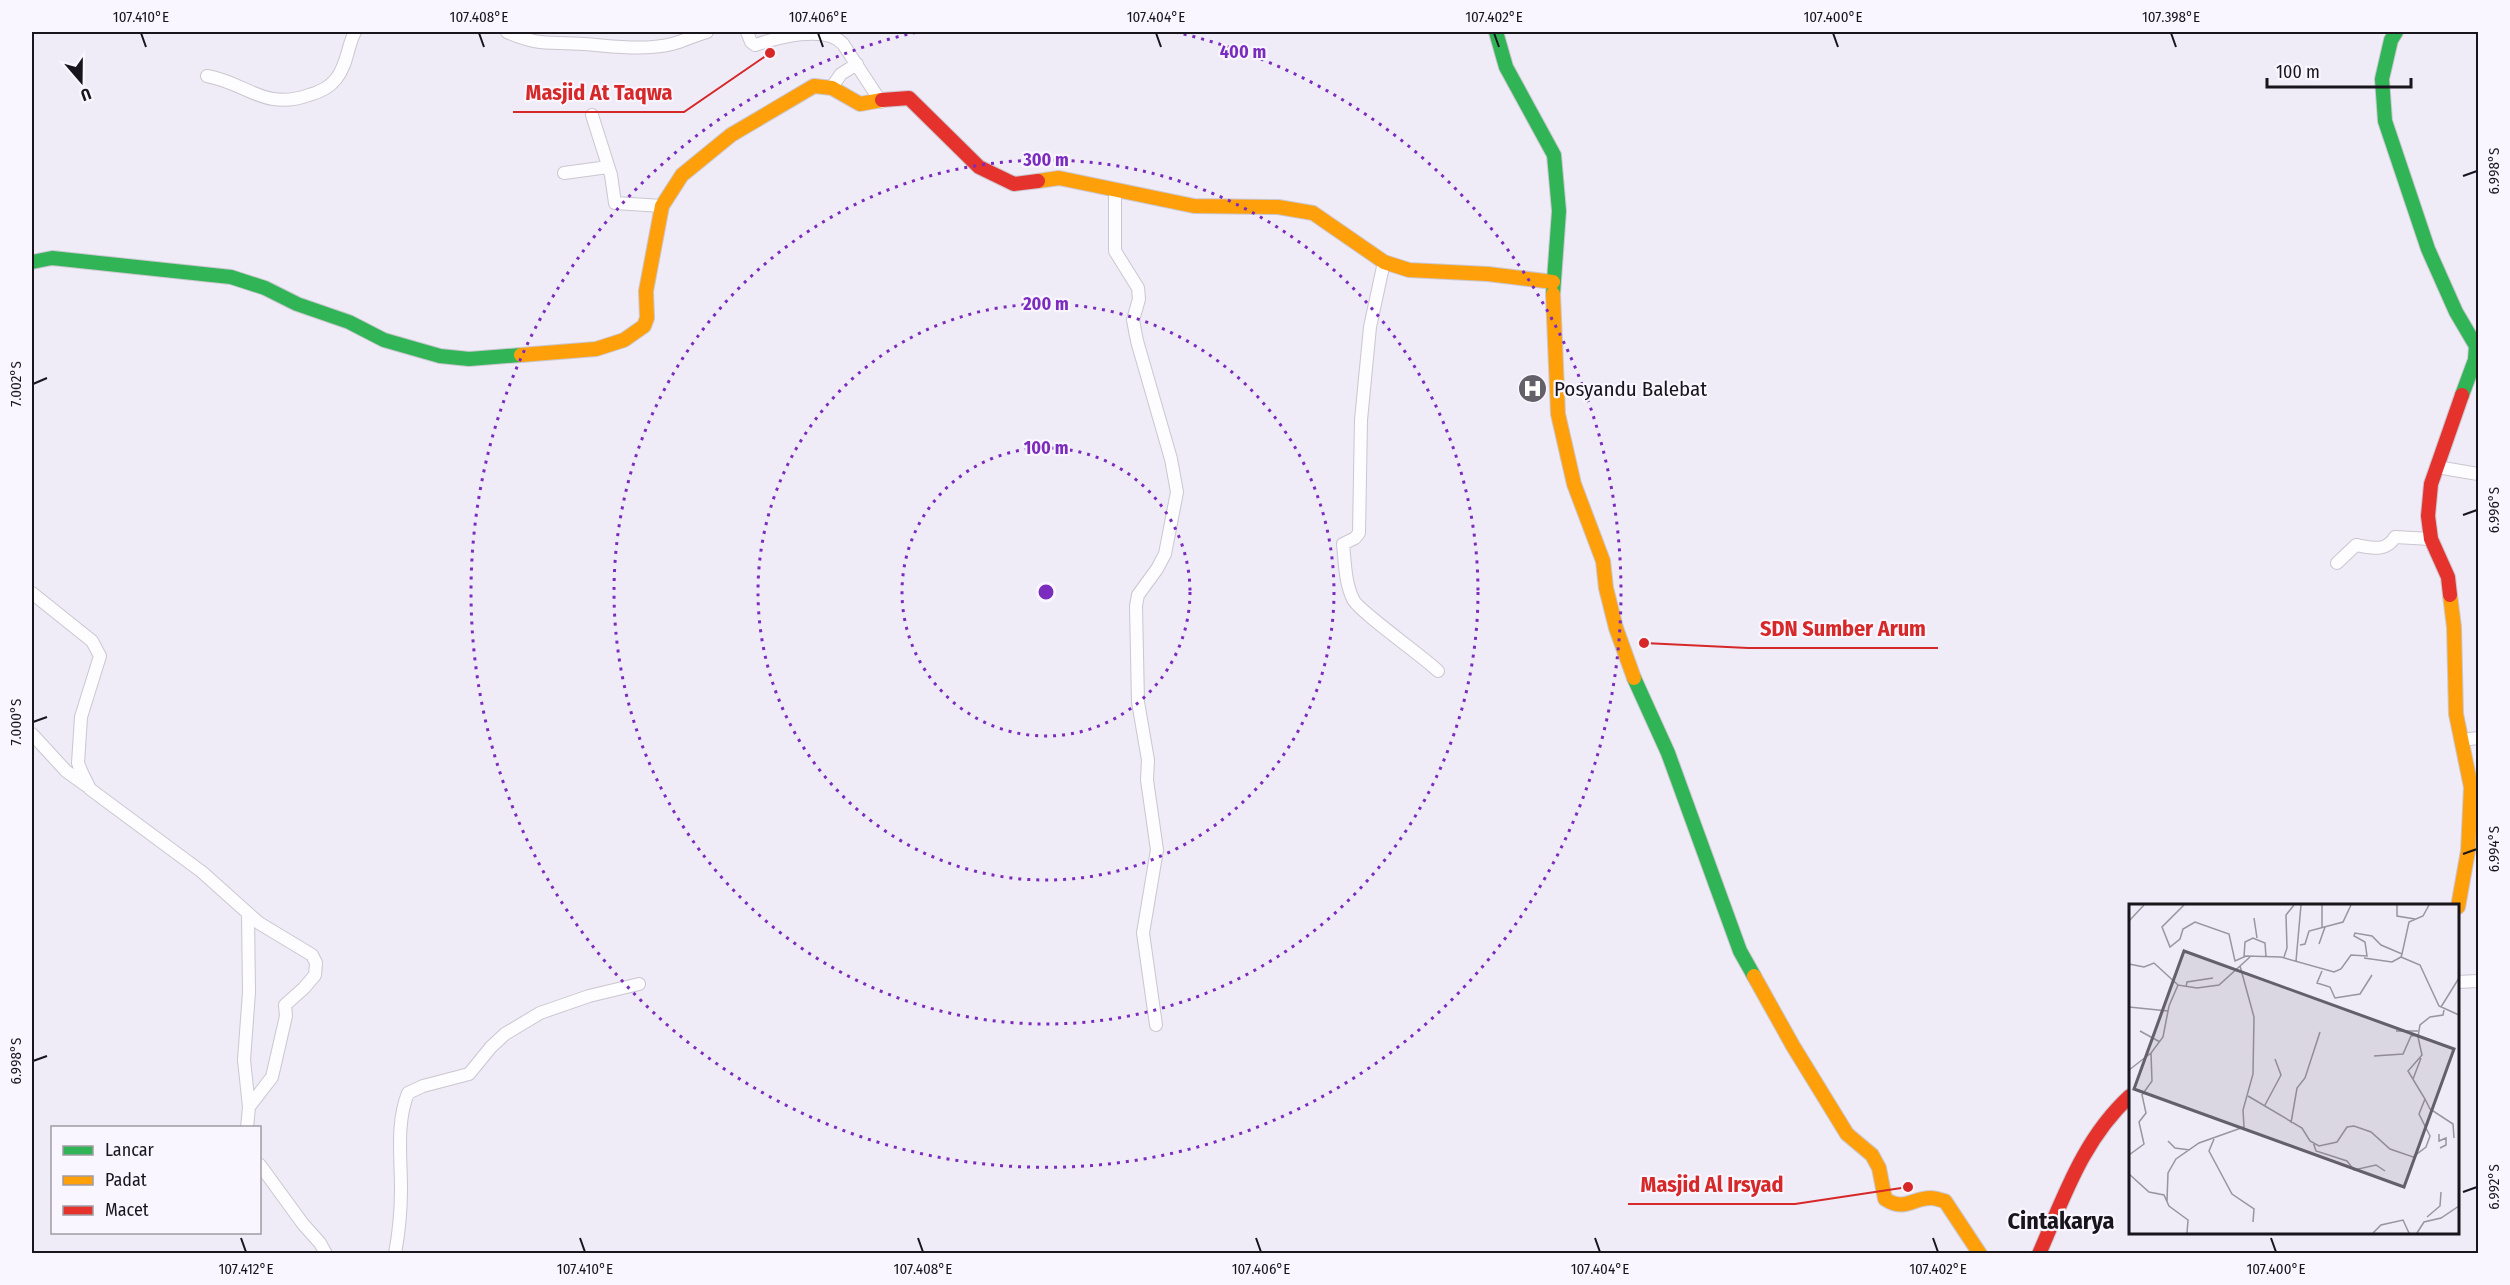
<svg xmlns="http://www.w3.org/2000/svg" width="2510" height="1285" viewBox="0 0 2510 1285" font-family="'Fira Sans Condensed',sans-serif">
  <rect width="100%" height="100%" fill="#efebf7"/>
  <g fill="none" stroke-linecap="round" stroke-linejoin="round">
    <defs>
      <path id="street" d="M 507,32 C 541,47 550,41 584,44 C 613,46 643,51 672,44 C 684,41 695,35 707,32
        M 747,32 L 751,42 L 755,45 C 776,38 826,24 843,44 L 881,102
        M 207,76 C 247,83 264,111 309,95 C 320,92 329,88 336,79 C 348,64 347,46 355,32
        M 832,87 L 841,74 L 857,64
        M 592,115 L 611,175 L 615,203 L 662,206
        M 564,173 L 608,167
        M 1115,189 L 1115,251 L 1138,288 L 1139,299 L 1133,320 L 1137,341 L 1171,459 L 1177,492 L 1165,554 L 1157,569 L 1138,595 L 1136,606 L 1138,702 L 1148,760 L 1147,780 L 1157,850 L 1143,933 L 1156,1025
        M 1384,262 L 1370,327 L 1361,420 L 1359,533 L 1355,538 L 1343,544 C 1345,562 1345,583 1353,599 C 1357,610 1424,657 1438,671
        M 2437,467 L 2478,474
        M 2337,563 L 2356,545 C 2373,548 2386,552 2395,537 L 2431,539
        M 32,593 L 92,641 L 100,656 L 81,717 L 78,763 L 82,773 L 90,789 L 202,872 L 259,923 L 312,955 L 316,963 L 315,975 L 304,988 L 285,1005 L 286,1016 L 272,1077 L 249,1107 L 247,1128
        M 32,734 L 66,771 L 87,786
        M 2461,740 L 2478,738
        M 248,913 L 249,992 L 244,1060 L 249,1107
        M 2458,982 L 2478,981
        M 260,1165 L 303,1224 L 320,1243 L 326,1254
        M 395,1254 C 399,1232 401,1211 401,1189 C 401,1157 396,1123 408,1093 L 423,1086 L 469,1074 L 491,1047 L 505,1034 L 540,1013 L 589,996 L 639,984"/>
      <path id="fast" d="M 1496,32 L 1506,67 L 1554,155 L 1559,211 L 1553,294
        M 2396,32 L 2391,40 L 2382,79 L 2385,121 L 2428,249 L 2456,312 L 2476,346 L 2475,360 L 2462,395
        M 32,262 L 52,258 L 231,277 L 265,288 L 297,304 L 349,322 L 384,340 L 440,356 L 469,359 L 521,355
        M 1634,678 L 1668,753 L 1740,951 L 1754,976"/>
      <path id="slow" d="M 1038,181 L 1059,178 L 1194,206 L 1278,207 L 1313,213 L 1384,262 L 1409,270 L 1488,274 L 1553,282
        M 1553,294 L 1558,414 L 1574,484 L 1603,561 L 1606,588 L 1616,628 L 1634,678
        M 521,355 L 596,349 L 624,340 L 644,326 L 647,318 L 646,291 L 662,206 L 682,175 L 731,135 L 814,86 L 832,88 L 860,104 L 882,100
        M 2450,595 L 2454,627 L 2456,714 L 2471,787 L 2468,851 L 2458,907
        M 1754,976 L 1793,1046 L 1847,1134 L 1872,1155 L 1879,1168 L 1885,1199 C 1905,1212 1912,1198 1931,1198 C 1935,1198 1940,1200 1945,1201 L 1980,1254"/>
      <path id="jam" d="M 882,100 L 909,98 L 979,167 L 1014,184 L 1038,181
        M 2450,595 L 2448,577 L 2431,539 L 2428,516 L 2431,484 L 2462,395
        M 2039,1254 C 2064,1197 2083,1139 2130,1096"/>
    </defs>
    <use href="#street" stroke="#cac7d0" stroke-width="14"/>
    <use href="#fast" stroke="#cac7d0" stroke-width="16"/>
    <use href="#slow" stroke="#cac7d0" stroke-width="16"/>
    <use href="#jam" stroke="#cac7d0" stroke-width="16"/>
    <use href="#street" stroke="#fdfcfe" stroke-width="12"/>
    <use href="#fast" stroke="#30b455" stroke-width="14"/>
    <use href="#slow" stroke="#ff9f0a" stroke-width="14"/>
    <use href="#jam" stroke="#e5322d" stroke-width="14"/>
  </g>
  <path fill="none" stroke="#18151c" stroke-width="2" d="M 141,33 L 146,47M 479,33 L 484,47M 818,33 L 823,47M 1156,33 L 1161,47M 1494,33 L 1499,47M 1833,33 L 1838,47M 2171,33 L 2176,47M 2463,176 L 2477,171M 33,384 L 47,378M 2463,515 L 2477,510M 33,722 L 47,717M 2463,854 L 2477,849M 33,1061 L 47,1056M 2463,1192 L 2477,1187M 241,1238 L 246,1252M 580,1238 L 585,1252M 918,1238 L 923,1252M 1256,1238 L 1261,1252M 1595,1238 L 1600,1252M 1933,1238 L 1938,1252M 2271,1238 L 2276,1252"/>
  <g fill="none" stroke="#7b2cbf" stroke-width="3" stroke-dasharray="3 6">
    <circle cx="1046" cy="592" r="144"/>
    <circle cx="1046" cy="592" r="288"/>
    <circle cx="1046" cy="592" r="432"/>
    <path d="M1175 32A575 575 0 1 1 917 32"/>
  </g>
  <defs>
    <symbol id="hospital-disc" viewBox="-11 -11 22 22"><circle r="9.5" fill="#636069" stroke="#f9f6ff"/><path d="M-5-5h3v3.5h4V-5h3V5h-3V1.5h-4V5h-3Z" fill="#fff"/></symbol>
  </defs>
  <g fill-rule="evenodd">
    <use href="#hospital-disc" x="1516" y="372" width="33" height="33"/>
  </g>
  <g text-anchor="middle" stroke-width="4.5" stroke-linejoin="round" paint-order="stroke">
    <g font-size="21" fill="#18151c" stroke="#f9f6ff" text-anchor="start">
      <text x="1554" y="396">Posyandu Balebat</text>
    </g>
    <g font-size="24" font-weight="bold" fill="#18151c" stroke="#f9f6ff">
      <text x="2061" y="1229">Cintakarya</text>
    </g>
  </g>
  <g transform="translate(2129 904)">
    <rect width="330" height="330" fill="#efebf7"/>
    <path fill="none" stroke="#99959f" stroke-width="1.5" d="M 55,1 L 33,23 L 41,43 L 51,35 L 54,25 L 66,18 L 100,30 L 106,57 L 117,52 L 152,53 L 205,68 L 212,65 L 222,51 L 238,52 L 236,38 L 225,32 L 226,29 L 243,32 L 252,41 L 273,50 L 280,18 L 294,12 L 300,1M 193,1 L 193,23M 268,1 L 268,12 L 286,15M 125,14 L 128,34M 0,17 L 15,1M 190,40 L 196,23M 171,41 L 176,40 L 180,27 L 214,18 L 222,1M 273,50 L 272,53 L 291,61 L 310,102 L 330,111M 115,53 L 116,38 L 124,34 L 136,39 L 137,53M 155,53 L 158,44 L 157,11 L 165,1M 235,54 L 263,58 L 272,53M 167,57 L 172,1M 0,60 L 15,63 L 25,59 L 49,81M 193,67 L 188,79 L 201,83 L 206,94 L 231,90 L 243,71M 57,83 L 58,78 L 84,74M 0,103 L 39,107M 312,103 L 330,74M 11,127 L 31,138M 267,127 L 289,127M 245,152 L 274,150 L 282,132 L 289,131M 0,166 L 22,149M 284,175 L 292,154M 119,192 L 173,224 L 181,237 L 190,242 L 208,238 L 218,223 L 225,222 L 242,228 L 261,245 L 284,253 L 297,243 L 301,232 L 290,210 L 296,195 L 279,167 L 293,151 L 289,133 L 291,121 L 301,113 L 314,111 L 315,106M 296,195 L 301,205 L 324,220 L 325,234M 136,201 L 152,171 L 146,155M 162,219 L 168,184 L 176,174 L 191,128M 310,230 L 310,237 L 317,234 L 317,241 L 311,244M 85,235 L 80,247 L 103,290 L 125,305 L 124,318M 39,237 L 46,244 L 61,246M 184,238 L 187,247 L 218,257 L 225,266 L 247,261 L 256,267M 0,251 L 15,240 L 10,218 L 17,209 L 13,191 L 23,177 L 22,149 L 34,133 L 40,102 L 49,81 L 68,84 L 90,81 L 121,53M 0,270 L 20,288 L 35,291 L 40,302 L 59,316 L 58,329M 38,297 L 39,269 L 47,255 L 70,239 L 115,223 L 114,206 L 124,170 L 125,113 L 111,62M 298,313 L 311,302 L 312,288M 244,329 L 252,321 L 274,316 L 280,329M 288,329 L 295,318 L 312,314 L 330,302"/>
    <path fill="#636069" fill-opacity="0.15" stroke="#636069" stroke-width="3" d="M 55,47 L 325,145 L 275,283 L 5,185 Z"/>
    <rect width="330" height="330" fill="none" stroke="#18151c" stroke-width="3"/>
  </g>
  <circle cx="1046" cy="592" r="9" fill="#7b2cbf" stroke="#f9f6ff" stroke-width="3"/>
  <g font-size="18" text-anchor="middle" font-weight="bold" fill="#7b2cbf" stroke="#f9f6ff" stroke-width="4.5" stroke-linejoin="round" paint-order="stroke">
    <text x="1243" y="58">400 m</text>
    <text x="1046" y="166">300 m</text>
    <text x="1046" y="310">200 m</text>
    <text x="1046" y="454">100 m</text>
  </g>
  <path fill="none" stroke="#d62828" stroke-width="2" d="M770 53L684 112H513M1644 643L1748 648H1938M1908 1187L1795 1204H1628"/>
  <g fill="#d62828" stroke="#f9f6ff" stroke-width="2">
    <circle cx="770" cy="53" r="6"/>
    <circle cx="1644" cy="643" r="6"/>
    <circle cx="1908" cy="1187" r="6"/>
  </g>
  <g font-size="22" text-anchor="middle" font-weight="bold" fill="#d62828" stroke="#f9f6ff" stroke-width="4.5" stroke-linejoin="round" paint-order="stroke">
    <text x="599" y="100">Masjid At Taqwa</text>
    <text x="1843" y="636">SDN Sumber Arum</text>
    <text x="1712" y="1192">Masjid Al Irsyad</text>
  </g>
  <rect width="2510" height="1285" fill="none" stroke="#f9f6ff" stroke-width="66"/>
  <rect x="51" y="1126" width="210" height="108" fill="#f9f6ff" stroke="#9f9ca4" stroke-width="1.5"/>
  <rect x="63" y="1146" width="30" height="9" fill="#30b455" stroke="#9f9ca4" stroke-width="1.5"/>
  <text x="105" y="1156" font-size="18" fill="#18151c">Lancar</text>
  <rect x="63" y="1176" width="30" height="9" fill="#ff9f0a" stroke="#9f9ca4" stroke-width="1.5"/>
  <text x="105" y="1186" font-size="18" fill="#18151c">Padat</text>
  <rect x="63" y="1206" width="30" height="9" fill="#e5322d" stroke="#9f9ca4" stroke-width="1.5"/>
  <text x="105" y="1216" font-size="18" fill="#18151c">Macet</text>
  <g transform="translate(81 81) rotate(160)" stroke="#f9f6ff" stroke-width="4.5" paint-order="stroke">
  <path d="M0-4.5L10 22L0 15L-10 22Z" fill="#18151c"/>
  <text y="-9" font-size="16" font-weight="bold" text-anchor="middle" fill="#18151c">U</text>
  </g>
  <path d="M2267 78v9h144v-9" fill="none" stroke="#18151c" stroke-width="3"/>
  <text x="2276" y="78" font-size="18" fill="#18151c" stroke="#f9f6ff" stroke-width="4.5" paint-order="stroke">100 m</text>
  <rect x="33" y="33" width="2444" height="1219" fill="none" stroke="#18151c" stroke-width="2"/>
  <g font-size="15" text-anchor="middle" fill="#18151c">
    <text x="141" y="22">107.410°E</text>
    <text x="479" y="22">107.408°E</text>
    <text x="818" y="22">107.406°E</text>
    <text x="1156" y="22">107.404°E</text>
    <text x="1494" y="22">107.402°E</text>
    <text x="1833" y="22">107.400°E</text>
    <text x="2171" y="22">107.398°E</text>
    <text transform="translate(2494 171) rotate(-90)" y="5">6.998°S</text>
    <text transform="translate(16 384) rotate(-90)" y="5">7.002°S</text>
    <text transform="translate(2494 510) rotate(-90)" y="5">6.996°S</text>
    <text transform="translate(16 722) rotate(-90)" y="5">7.000°S</text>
    <text transform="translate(2494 849) rotate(-90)" y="5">6.994°S</text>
    <text transform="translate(16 1061) rotate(-90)" y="5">6.998°S</text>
    <text transform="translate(2494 1187) rotate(-90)" y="5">6.992°S</text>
    <text x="246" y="1274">107.412°E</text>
    <text x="585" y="1274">107.410°E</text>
    <text x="923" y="1274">107.408°E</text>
    <text x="1261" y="1274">107.406°E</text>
    <text x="1600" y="1274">107.404°E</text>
    <text x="1938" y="1274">107.402°E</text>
    <text x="2276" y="1274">107.400°E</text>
  </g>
</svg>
